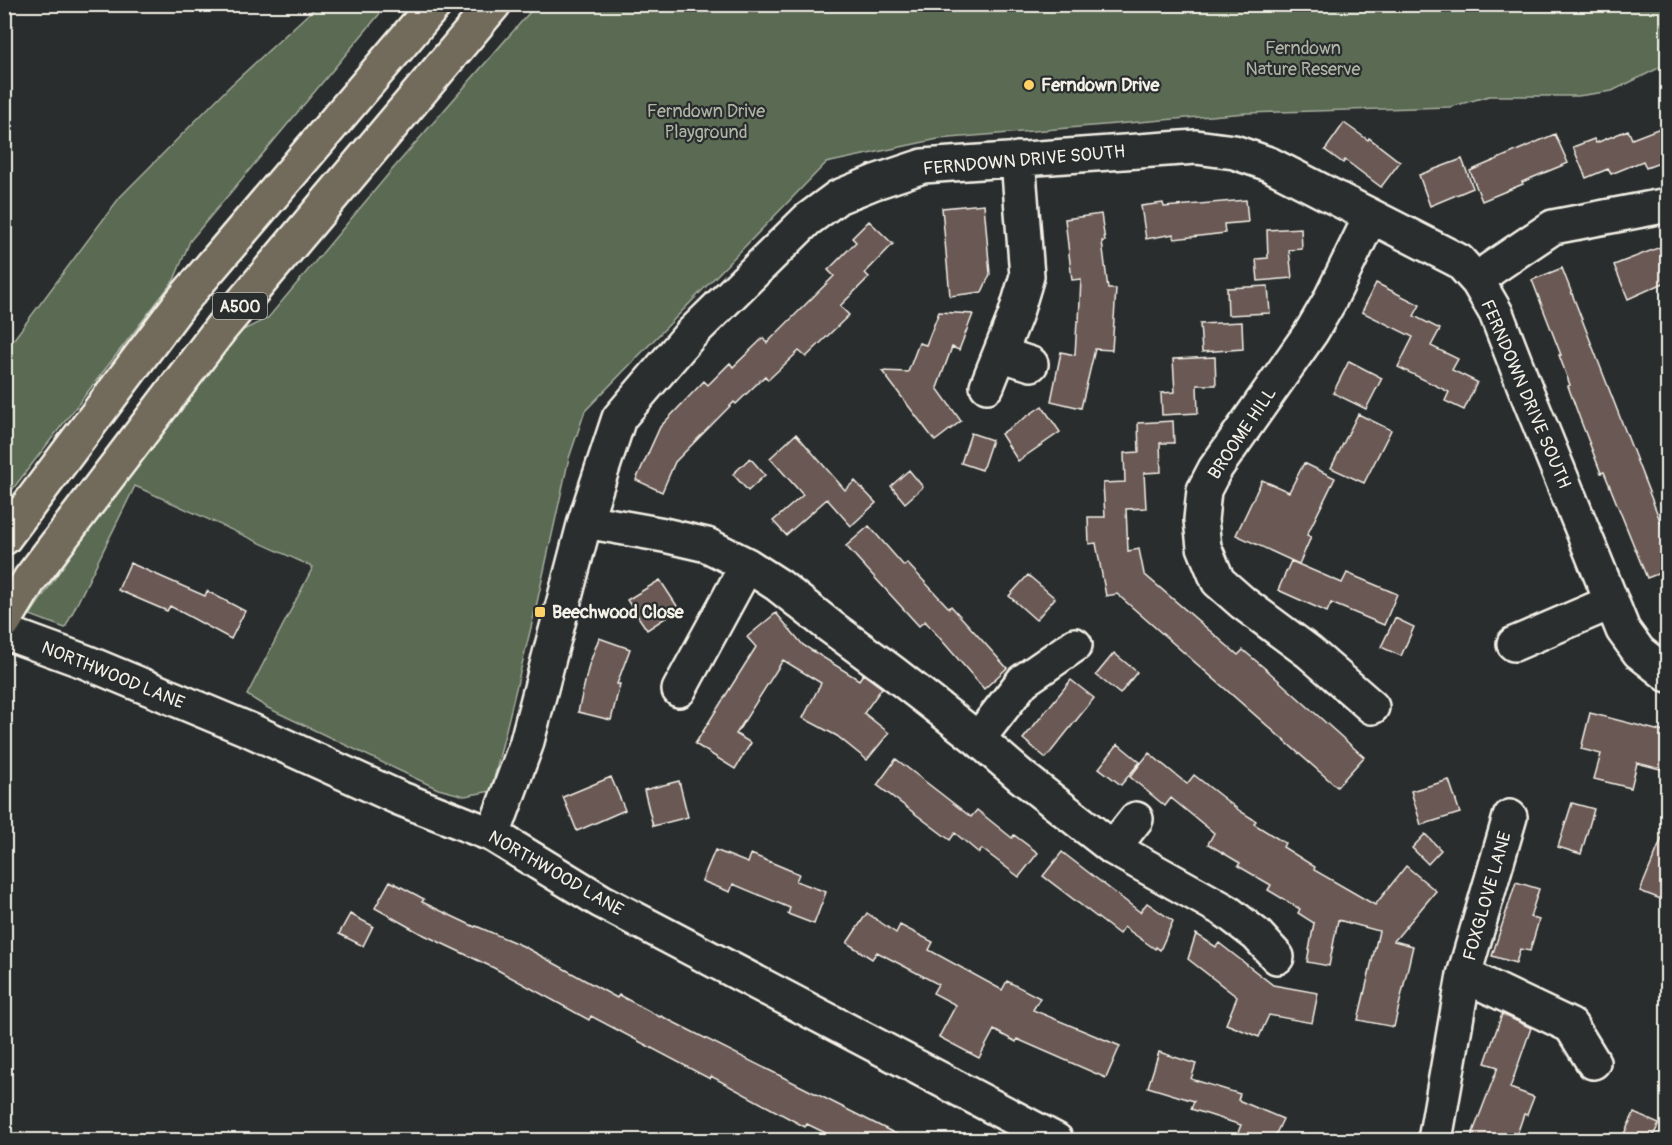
<svg xmlns="http://www.w3.org/2000/svg" width="1672" height="1145" viewBox="0 0 1672 1145" font-family="Pangolin,sans-serif">
  <rect width="100%" height="100%" fill="#2a2d2e"/>
  <filter id="ink" filterUnits="userSpaceOnUse"><feTurbulence type="fractalNoise" baseFrequency=".0167" numOctaves="2"/><feDisplacementMap in="SourceGraphic" scale="12" xChannelSelector="R" yChannelSelector="G"/><feConvolveMatrix kernelMatrix="1 2 1 2 8 2 1 2 1" color-interpolation-filters="sRGB"/></filter>
  <g filter="url(#ink)">
    <path fill="#5a6a53" stroke="#a7ae9e" stroke-width="1.5" d="M 318,5 L 387,5 L 190,241 L 174,280 L 5,499 L 5,351 L 120,197 L 230,86 Z
      M 536,5 L 1667,5 L 1667,64 L 1612,91 L 1578,96 L 1489,96 L 1450,107 L 1246,113 L 938,139 L 826,163 L 585,411 L 569,458 L 536,607 L 491,791 L 465,796 L 438,789 L 268,708 L 247,695 L 313,567 L 135,486 L 65,628 L 30,615 L 118,485 L 237,333 L 268,318 L 391,171 Z"/>
    <path fill="#6a5855" stroke="#f4f1e8" stroke-width="1.5" d="M 1344,123 L 1368,140 L 1369,138 L 1400,162 L 1381,187 L 1345,160 L 1343,163 L 1325,150 Z
      M 1668,125 L 1668,160 L 1646,168 L 1643,161 L 1611,174 L 1608,169 L 1586,178 L 1573,147 L 1594,139 L 1596,143 L 1628,130 L 1632,139 Z
      M 1555,134 L 1568,163 L 1522,182 L 1523,184 L 1482,201 L 1470,171 Z
      M 1462,159 L 1473,188 L 1430,206 L 1419,175 Z
      M 1246,200 L 1248,222 L 1224,224 L 1225,233 L 1174,239 L 1174,234 L 1146,239 L 1141,206 L 1163,203 L 1164,207 Z
      M 984,204 L 990,274 L 982,292 L 950,296 L 942,208 Z
      M 1101,214 L 1105,241 L 1102,241 L 1108,289 L 1116,289 L 1112,350 L 1095,349 L 1081,408 L 1051,401 L 1061,352 L 1075,355 L 1077,321 L 1079,321 L 1081,279 L 1072,280 L 1065,219 Z
      M 869,221 L 893,244 L 865,273 L 869,277 L 840,306 L 849,315 L 806,357 L 799,351 L 768,380 L 765,376 L 736,404 L 734,402 L 675,462 L 662,492 L 636,480 L 660,427 L 704,381 L 708,385 L 730,363 L 733,367 L 763,338 L 767,343 L 834,276 L 828,270 L 856,242 L 852,238 Z
      M 1301,228 L 1302,249 L 1289,250 L 1292,278 L 1258,281 L 1256,259 L 1268,258 L 1267,230 Z
      M 1668,244 L 1668,281 L 1628,299 L 1614,265 Z
      M 1562,268 L 1668,541 L 1668,570 L 1647,578 L 1604,472 L 1601,473 L 1580,419 L 1568,386 L 1570,385 L 1559,355 L 1561,355 L 1532,280 Z
      M 1376,283 L 1420,305 L 1414,316 L 1440,329 L 1431,346 L 1458,359 L 1452,370 L 1477,382 L 1464,410 L 1445,401 L 1449,392 L 1398,367 L 1413,337 L 1362,312 Z
      M 1268,286 L 1270,313 L 1228,315 L 1227,288 Z
      M 939,312 L 973,314 L 959,350 L 952,347 L 937,388 L 961,421 L 935,441 L 882,371 L 908,372 L 919,343 L 926,345 Z
      M 1242,322 L 1243,349 L 1202,352 L 1200,324 Z
      M 1215,357 L 1216,385 L 1197,385 L 1198,413 L 1162,415 L 1161,393 L 1175,392 L 1173,359 Z
      M 1349,361 L 1382,378 L 1366,409 L 1333,393 Z
      M 1042,406 L 1060,432 L 1018,461 L 1001,434 Z
      M 1358,414 L 1391,430 L 1364,483 L 1331,468 Z
      M 1173,421 L 1174,443 L 1160,443 L 1161,472 L 1144,473 L 1146,508 L 1126,509 L 1128,551 L 1139,549 L 1144,574 L 1238,655 L 1243,650 L 1268,671 L 1364,757 L 1337,787 L 1117,594 L 1106,596 L 1096,543 L 1089,544 L 1088,517 L 1105,517 L 1103,483 L 1125,482 L 1124,453 L 1139,452 L 1138,423 Z
      M 971,433 L 992,440 L 982,470 L 961,463 Z
      M 796,434 L 845,490 L 855,481 L 876,503 L 851,526 L 827,499 L 786,535 L 773,521 L 803,495 L 770,458 Z
      M 750,458 L 765,475 L 748,491 L 733,474 Z
      M 1304,463 L 1335,478 L 1307,535 L 1311,537 L 1299,564 L 1236,535 L 1262,480 L 1289,492 Z
      M 909,470 L 923,487 L 905,503 L 891,486 Z
      M 869,526 L 904,566 L 907,563 L 949,608 L 951,606 L 1007,668 L 984,689 L 925,621 L 919,626 L 846,546 Z
      M 1291,561 L 1342,583 L 1347,573 L 1397,594 L 1384,625 L 1331,603 L 1327,612 L 1278,590 Z
      M 130,563 L 205,596 L 207,591 L 245,611 L 231,639 L 170,606 L 167,611 L 118,590 Z
      M 1028,575 L 1055,598 L 1036,620 L 1009,596 Z
      M 660,580 L 679,609 L 647,630 L 627,600 Z
      M 776,613 L 803,645 L 859,680 L 863,674 L 882,688 L 864,713 L 889,733 L 867,760 L 837,736 L 803,718 L 821,683 L 783,660 L 736,734 L 751,743 L 735,769 L 695,744 L 756,647 L 747,637 Z
      M 1395,618 L 1414,627 L 1401,656 L 1381,647 Z
      M 599,638 L 630,649 L 617,684 L 620,684 L 611,720 L 578,712 L 589,665 Z
      M 1114,653 L 1137,672 L 1120,694 L 1096,675 Z
      M 1071,680 L 1094,698 L 1046,758 L 1023,739 Z
      M 1590,713 L 1668,733 L 1668,771 L 1637,763 L 1631,788 L 1594,779 L 1601,754 L 1581,749 Z
      M 1118,744 L 1140,762 L 1121,785 L 1099,768 Z
      M 1149,753 L 1187,784 L 1194,775 L 1240,811 L 1256,821 L 1254,824 L 1285,843 L 1283,847 L 1315,867 L 1314,870 L 1375,905 L 1406,866 L 1436,891 L 1394,941 L 1413,946 L 1394,1027 L 1358,1020 L 1379,931 L 1338,920 L 1329,966 L 1307,962 L 1314,923 L 1298,913 L 1300,909 L 1268,890 L 1271,885 L 1238,866 L 1240,863 L 1208,844 L 1214,833 L 1171,798 L 1165,806 L 1130,777 Z
      M 896,759 L 971,817 L 977,810 L 1012,838 L 1014,835 L 1038,853 L 1019,877 L 982,849 L 979,853 L 955,833 L 950,840 L 877,785 Z
      M 611,777 L 625,810 L 577,831 L 563,797 Z
      M 1449,780 L 1460,813 L 1421,825 L 1411,791 Z
      M 679,781 L 688,817 L 653,826 L 644,790 Z
      M 1572,803 L 1594,809 L 1581,854 L 1558,847 Z
      M 1667,826 L 1668,826 L 1668,902 L 1640,891 Z
      M 1425,834 L 1441,850 L 1428,864 L 1412,848 Z
      M 715,850 L 748,863 L 751,854 L 799,874 L 796,881 L 826,892 L 814,924 L 788,914 L 790,908 L 733,884 L 730,892 L 702,881 Z
      M 1062,852 L 1140,912 L 1147,903 L 1173,921 L 1160,950 L 1156,947 L 1155,949 L 1124,927 L 1119,934 L 1043,876 Z
      M 390,881 L 424,899 L 422,902 L 475,927 L 476,926 L 523,946 L 617,998 L 619,995 L 660,1017 L 661,1016 L 908,1140 L 840,1140 L 807,1124 L 805,1127 L 711,1076 L 710,1079 L 591,1016 L 589,1020 L 494,968 L 418,932 L 375,908 Z
      M 1516,882 L 1539,889 L 1530,917 L 1539,920 L 1530,951 L 1520,949 L 1516,963 L 1492,956 Z
      M 867,913 L 896,933 L 900,925 L 933,942 L 929,950 L 1002,990 L 1007,981 L 1040,998 L 1033,1010 L 1120,1046 L 1106,1078 L 1017,1039 L 1016,1042 L 994,1030 L 979,1058 L 939,1037 L 956,1005 L 933,993 L 938,984 L 877,952 L 872,959 L 847,943 Z
      M 350,914 L 373,926 L 363,946 L 339,934 Z
      M 1196,934 L 1216,947 L 1219,943 L 1273,985 L 1318,993 L 1312,1023 L 1269,1015 L 1259,1037 L 1226,1024 L 1237,997 L 1188,959 Z
      M 1502,1014 L 1531,1028 L 1510,1088 L 1534,1097 L 1527,1115 L 1524,1114 L 1515,1140 L 1501,1135 L 1499,1140 L 1470,1140 L 1498,1067 L 1485,1063 Z
      M 1159,1052 L 1196,1064 L 1191,1079 L 1240,1094 L 1238,1100 L 1283,1119 L 1273,1140 L 1235,1140 L 1241,1125 L 1191,1109 L 1194,1101 L 1148,1087 Z
      M 1634,1113 L 1659,1124 L 1651,1140 L 1621,1140 Z"/>
    <g fill="none" stroke-linecap="round" stroke-linejoin="round">
      <defs>
        <path id="minor" d="M 1371,216 L 1329,302 L 1312,331 L 1215,469 L 1204,490 L 1201,520 L 1204,547 L 1218,581 L 1243,603 L 1309,652 L 1372,707
          M 1478,282 L 1491,269 L 1553,227 L 1668,205
          M 1000,354 L 1031,364
          M 987,386 L 1015,316 L 1027,276 L 1018,159
          M 585,521 L 664,535 L 707,545 L 747,565 L 778,585 L 831,627 L 892,672 L 978,739 L 1022,777 L 1113,848 L 1226,911 L 1257,935 L 1277,957
          M 4,632 L 86,662 L 252,731 L 399,798 L 493,835 L 601,901 L 1056,1140
          M 1514,644 L 1612,602
          M 679,690 L 747,565
          M 978,739 L 1023,681 L 1075,645
          M 493,835 L 526,745 L 585,521 L 619,418 L 690,335 L 807,220 L 838,197 L 875,182 L 923,166 L 1196,147 L 1234,152 L 1269,164 L 1459,261 L 1478,282 L 1496,313 L 1525,388 L 1623,630 L 1639,652 L 1668,675
          M 1113,848 L 1136,819
          M 1464,975 L 1571,1026 L 1593,1062
          M 1435,1140 L 1464,975 L 1510,817"/>
        <path id="highway" d="M 4,538 L 182,301 L 435,4
          M 4,622 L 30,579 L 221,328 L 494,4"/>
      </defs>
      <use href="#minor" stroke="#f4f1e8" stroke-width="38"/>
      <use href="#highway" stroke="#f4f1e8" stroke-width="38"/>
      <use href="#minor" stroke="#2a2d2e" stroke-width="33"/>
      <use href="#highway" stroke="#726b5a" stroke-width="33"/>
    </g>
  </g>
  <g fill="#ffd166" stroke="#2a2d2e" stroke-width="2">
    <circle cx="1029" cy="85" r="6"/>
    <rect x="534" y="606" width="12" height="12" rx="3"/>
  </g>
  <g text-anchor="middle" stroke-width="4.5" stroke-linejoin="round" paint-order="stroke">
    <rect fill="#2a2d2e" stroke="#b7b6b0" stroke-width="1.5" x="213" y="293" width="54" height="26" rx="4.5"/>
    <g font-size="16" font-weight="bold" fill="#f4f1e8">
      <text x="240" y="312">A500</text>
    </g>
    <g font-size="18" fill="#afb4a5" stroke="#2a2d2e">
      <text x="1303" y="54">Ferndown<tspan x="1303" dy="21">Nature Reserve</tspan></text>
      <text x="706" y="117">Ferndown Drive<tspan x="706" dy="21">Playground</tspan></text>
    </g>
    <g font-size="18" font-weight="bold" fill="#f4f1e8" stroke="#2a2d2e" text-anchor="start">
      <text x="1041" y="91">Ferndown Drive</text>
      <text x="552" y="618">Beechwood Close</text>
    </g>
    <g font-size="18" fill="#f4f1e8" stroke="#2a2d2e">
      <text transform="translate(1024 160) rotate(-5)" y="6">FERNDOWN DRIVE SOUTH</text>
      <text transform="translate(1526 394) rotate(67)" y="6">FERNDOWN DRIVE SOUTH</text>
      <text transform="translate(1242 433) rotate(-56)" y="6">BROOME HILL</text>
      <text transform="translate(113 675) rotate(22)" y="6">NORTHWOOD LANE</text>
      <text transform="translate(556 873) rotate(30)" y="6">NORTHWOOD LANE</text>
      <text transform="translate(1487 896) rotate(-74)" y="6">FOXGLOVE LANE</text>
    </g>
  </g>
  <rect width="1672" height="1145" fill="none" stroke="#2a2d2e" stroke-width="24"/>
  <rect x="12" y="12" width="1648" height="1121" fill="none" stroke="#f4f1e8" stroke-width="2" filter="url(#ink)"/>
</svg>
